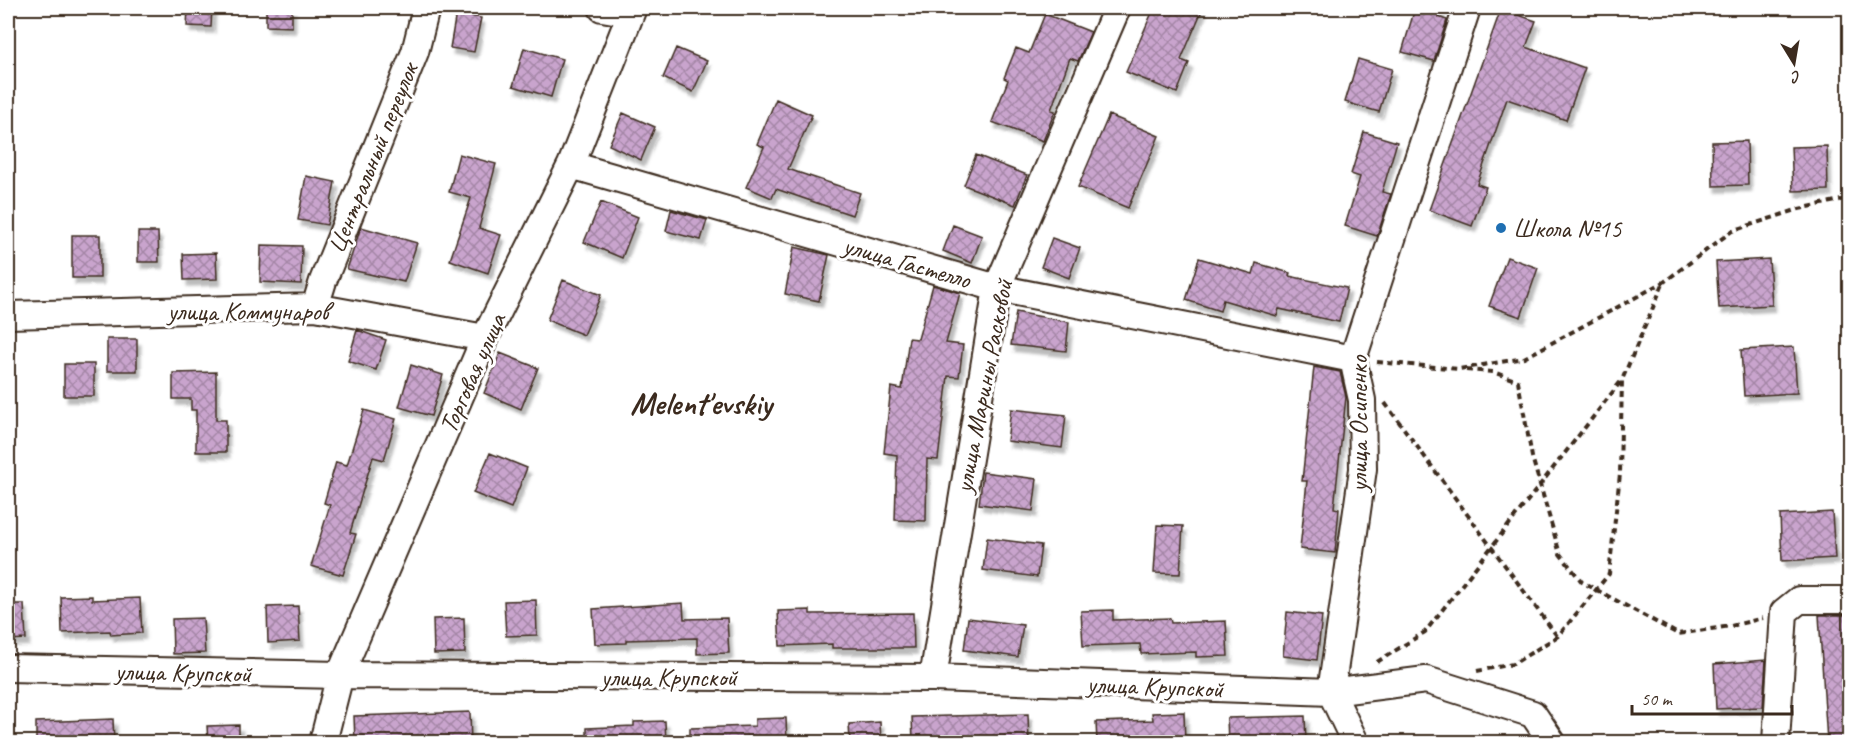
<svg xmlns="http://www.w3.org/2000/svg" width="1857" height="750" viewBox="0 0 1857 750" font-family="Caveat,sans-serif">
  <defs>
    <pattern id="building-cross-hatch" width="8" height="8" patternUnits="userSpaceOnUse" patternTransform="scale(1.5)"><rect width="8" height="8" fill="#c9a4cd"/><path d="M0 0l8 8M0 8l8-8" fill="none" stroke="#a486a6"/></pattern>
    <filter id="shadow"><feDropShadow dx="3.5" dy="6" stdDeviation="1.5" flood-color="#0004"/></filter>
  </defs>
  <rect width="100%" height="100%" fill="#fff"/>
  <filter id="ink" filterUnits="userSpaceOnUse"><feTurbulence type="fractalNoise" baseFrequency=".0167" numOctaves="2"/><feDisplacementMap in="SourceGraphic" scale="12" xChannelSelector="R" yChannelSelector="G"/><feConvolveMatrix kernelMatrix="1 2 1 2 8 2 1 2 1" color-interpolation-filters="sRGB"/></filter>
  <g filter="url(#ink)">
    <path fill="url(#building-cross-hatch)" stroke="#3b2a1e" stroke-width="1.5" filter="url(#shadow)" d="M 188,8 L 212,8 L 211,27 L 187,26 Z
      M 266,8 L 292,8 L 292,27 L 266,26 Z
      M 1154,8 L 1203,8 L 1181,60 L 1189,63 L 1177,93 L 1126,72 Z
      M 1415,8 L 1442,8 L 1438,17 L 1447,20 L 1434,61 L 1402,52 Z
      M 1501,9 L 1536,21 L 1526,47 L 1585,68 L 1566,120 L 1507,99 L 1477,184 L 1486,187 L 1472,226 L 1429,210 Z
      M 456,13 L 481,18 L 474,52 L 450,48 Z
      M 1045,14 L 1091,32 L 1078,61 L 1070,58 L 1051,110 L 1055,111 L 1043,141 L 992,122 L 1008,80 L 1004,78 L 1016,48 L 1029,53 Z
      M 524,48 L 562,59 L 551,97 L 513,86 Z
      M 676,48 L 707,61 L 693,92 L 663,78 Z
      M 1358,59 L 1392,69 L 1379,112 L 1345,102 Z
      M 776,99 L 812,115 L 788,169 L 860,193 L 852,215 L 776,189 L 772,198 L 746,187 L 764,147 L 757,144 Z
      M 623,113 L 655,127 L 641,160 L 609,145 Z
      M 1109,115 L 1159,136 L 1128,208 L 1078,187 Z
      M 1364,132 L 1397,142 L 1382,192 L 1391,194 L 1377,236 L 1345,226 L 1360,177 L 1351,174 Z
      M 1747,141 L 1748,185 L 1713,186 L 1712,142 Z
      M 1827,146 L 1828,190 L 1793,191 L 1791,147 Z
      M 459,154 L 496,164 L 479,228 L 501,235 L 488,273 L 450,260 L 471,198 L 449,192 Z
      M 976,155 L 1027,175 L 1015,205 L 964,185 Z
      M 306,176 L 335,182 L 327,225 L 298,220 Z
      M 601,202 L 638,217 L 622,258 L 584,242 Z
      M 671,210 L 707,220 L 701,240 L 666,231 Z
      M 953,225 L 982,236 L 972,263 L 943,251 Z
      M 361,227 L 417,243 L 404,282 L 347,269 Z
      M 138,232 L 158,232 L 159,262 L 138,262 Z
      M 72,235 L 100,235 L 100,278 L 72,278 Z
      M 1052,238 L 1080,248 L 1069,278 L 1041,267 Z
      M 261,245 L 302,246 L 301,284 L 260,282 Z
      M 794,247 L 829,255 L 819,301 L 785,294 Z
      M 216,253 L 217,279 L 184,280 L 183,254 Z
      M 1507,257 L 1538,268 L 1521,317 L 1489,306 Z
      M 1199,258 L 1253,274 L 1256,263 L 1290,273 L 1289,276 L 1347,288 L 1339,322 L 1279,309 L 1277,316 L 1223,300 L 1220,311 L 1186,300 Z
      M 1769,259 L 1772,305 L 1719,308 L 1716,262 Z
      M 563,280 L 601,295 L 584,335 L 547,320 Z
      M 933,285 L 960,293 L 946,343 L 963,345 L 959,377 L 948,376 L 938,460 L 927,459 L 926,521 L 895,520 L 897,455 L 884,453 L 891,387 L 902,389 L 909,338 L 918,339 Z
      M 1016,312 L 1069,322 L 1066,351 L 1011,345 Z
      M 357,330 L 386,340 L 376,370 L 348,361 Z
      M 107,339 L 137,339 L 137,371 L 107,371 Z
      M 1794,347 L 1797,393 L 1744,396 L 1741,350 Z
      M 500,353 L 538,368 L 521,409 L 484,393 Z
      M 64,364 L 94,364 L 94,396 L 64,396 Z
      M 411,365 L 443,375 L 431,416 L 399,407 Z
      M 1314,367 L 1340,372 L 1346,397 L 1334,508 L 1339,509 L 1335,553 L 1300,549 L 1307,481 L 1302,481 Z
      M 216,372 L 216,420 L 226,420 L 226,452 L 196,452 L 196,410 L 191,410 L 191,399 L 173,399 L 173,373 Z
      M 1011,409 L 1066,415 L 1062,448 L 1007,441 Z
      M 364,410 L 396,419 L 384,460 L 373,457 L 350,533 L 356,534 L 343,575 L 311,566 L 330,505 L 324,503 L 336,462 L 347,465 Z
      M 490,453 L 527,468 L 511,508 L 473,493 Z
      M 983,472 L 1037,479 L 1033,511 L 979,504 Z
      M 1832,512 L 1835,558 L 1782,561 L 1780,515 Z
      M 1157,525 L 1183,526 L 1180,574 L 1154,573 Z
      M 987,538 L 1041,545 L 1037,577 L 983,570 Z
      M 92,596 L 92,600 L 140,598 L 142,633 L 111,635 L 110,631 L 62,633 L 61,597 Z
      M 536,600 L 537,635 L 506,636 L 504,601 Z
      M 683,603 L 684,619 L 727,618 L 729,653 L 697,654 L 697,638 L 626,640 L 626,643 L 595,644 L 593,609 Z
      M 8,604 L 24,604 L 26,639 L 8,640 Z
      M 298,606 L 300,641 L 268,643 L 267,607 Z
      M 810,610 L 810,614 L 913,613 L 914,648 L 832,648 L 832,644 L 780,646 L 778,611 Z
      M 1113,610 L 1113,620 L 1170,618 L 1171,623 L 1226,621 L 1228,656 L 1196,657 L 1196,652 L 1141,654 L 1140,644 L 1083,646 L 1081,611 Z
      M 1287,612 L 1322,616 L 1317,660 L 1283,656 Z
      M 1819,615 L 1850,615 L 1850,742 L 1827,742 Z
      M 203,618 L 205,653 L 173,654 L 172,619 Z
      M 464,618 L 465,653 L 434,654 L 433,619 Z
      M 968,618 L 1023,625 L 1018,657 L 964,650 Z
      M 1766,660 L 1763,707 L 1716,709 L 1714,664 Z
      M 470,712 L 471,742 L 355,742 L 354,716 Z
      M 1184,712 L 1185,742 L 1097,742 L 1096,722 L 1153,720 L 1152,713 Z
      M 1028,714 L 1029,742 L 913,742 L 912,717 Z
      M 1305,716 L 1306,742 L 1228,742 L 1227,718 Z
      M 786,718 L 787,742 L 690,742 L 690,728 L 755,726 L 755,719 Z
      M 113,719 L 114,742 L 36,742 L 36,722 Z
      M 665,721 L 666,742 L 587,742 L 587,728 L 634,726 L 634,722 Z
      M 880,722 L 881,742 L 850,742 L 849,724 Z
      M 239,725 L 239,742 L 208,742 L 207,726 Z"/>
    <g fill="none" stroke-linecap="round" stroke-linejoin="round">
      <defs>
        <path id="minor" d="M 602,8 L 631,13
          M 571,165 L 997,288 L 1353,359
          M 315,307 L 323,281 L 415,52 L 426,8
          M 8,315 L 315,307 L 485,338
          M 8,668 L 340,675 L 933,678 L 1331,692 L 1426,680 L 1533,714 L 1552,742
          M 933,678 L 997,288 L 1117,8
          M 323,742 L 340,675 L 485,338 L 571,165 L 633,8
          M 1355,742 L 1331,692 L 1363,469 L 1362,400 L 1353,359 L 1467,8
          M 1776,742 L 1784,612 L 1799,600 L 1850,600"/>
      </defs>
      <use href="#minor" stroke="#3b2a1e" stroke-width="30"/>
      <path stroke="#3b2a1e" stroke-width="4" stroke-dasharray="6 4.5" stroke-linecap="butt" d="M 1377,362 L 1459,369 L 1524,358 L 1664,282 L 1732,231 L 1799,209 L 1850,198
        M 1466,370 L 1493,372 L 1518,381 L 1532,457 L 1560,554 L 1582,582 L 1678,634 L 1731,626 L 1763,618
        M 1385,403 L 1557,636
        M 1377,662 L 1425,632 L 1622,380
        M 1477,671 L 1513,664 L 1558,636 L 1609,574 L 1620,474 L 1622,380 L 1663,284"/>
      <use href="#minor" stroke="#fff" stroke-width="26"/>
    </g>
  </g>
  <circle fill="#1f6fb2" stroke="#fff" stroke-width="2" cx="1501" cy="228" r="6"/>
  <g text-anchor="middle" stroke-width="6" stroke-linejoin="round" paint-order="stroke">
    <g font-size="26" fill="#3b2a1e" stroke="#fff">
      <text transform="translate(372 158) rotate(-68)" y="9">Центральный переулок</text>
      <text transform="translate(907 262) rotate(16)" y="9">улица Гастелло</text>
      <text x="248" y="320">улица Коммунаров</text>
      <text transform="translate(472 373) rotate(-66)" y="9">Торговая улица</text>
      <text transform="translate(983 386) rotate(-79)" y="9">улица Марины Расковой</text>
      <text transform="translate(1358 424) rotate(-90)" y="9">улица Осипенко</text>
      <text transform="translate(183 672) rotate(1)" y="9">улица Крупской</text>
      <text x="669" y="686">улица Крупской</text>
      <text transform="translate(1155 686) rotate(2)" y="9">улица Крупской</text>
    </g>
    <g font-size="26" fill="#3b2a1e" stroke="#fff" text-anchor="start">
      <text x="1513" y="237">Школа №15</text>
    </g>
    <g font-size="32" font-weight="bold" fill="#3b2a1e" stroke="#fff">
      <text x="701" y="414">Melent'evskiy</text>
    </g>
  </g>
  <rect width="1857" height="750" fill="none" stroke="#fff" stroke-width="30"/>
  <rect x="15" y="15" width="1827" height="720" fill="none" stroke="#3b2a1e" stroke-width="2" filter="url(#ink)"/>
  <g transform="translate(1794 63) rotate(169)" stroke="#ffffff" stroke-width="4.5" paint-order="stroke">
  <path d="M0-4.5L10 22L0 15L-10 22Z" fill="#3b2a1e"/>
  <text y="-9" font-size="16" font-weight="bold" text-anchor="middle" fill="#3b2a1e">С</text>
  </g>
  <path d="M1632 705v9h160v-9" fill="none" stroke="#3b2a1e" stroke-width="3"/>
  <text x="1641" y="705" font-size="18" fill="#3b2a1e" stroke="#ffffff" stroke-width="4.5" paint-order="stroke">50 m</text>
</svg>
